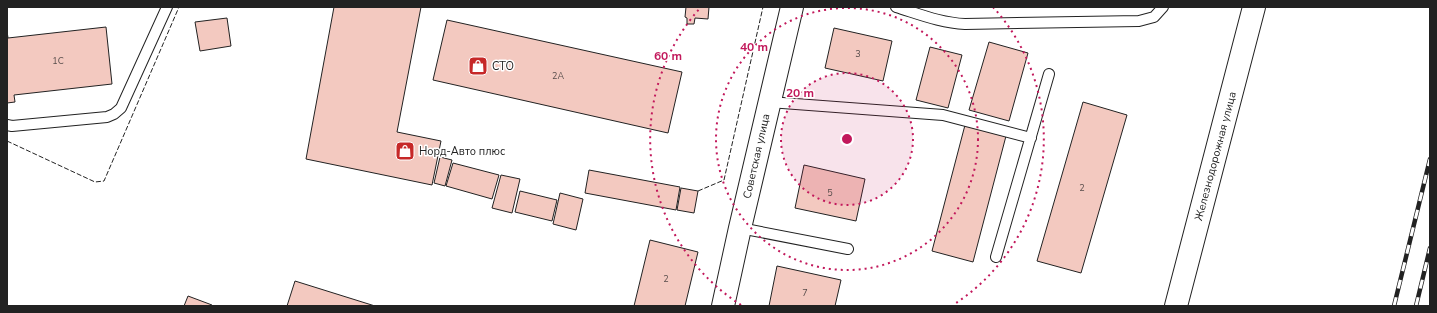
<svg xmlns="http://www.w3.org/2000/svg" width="1437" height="313" viewBox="0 0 1437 313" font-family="'Nunito Sans',sans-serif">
  <rect width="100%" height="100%" fill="#fff"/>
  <path fill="#f3c9c0" stroke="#222" d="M 334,7 L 421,7 L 397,132 L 441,141 L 432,185 L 306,159 Z
    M 686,7 L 709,7 L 708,19 L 695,18 L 694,24 L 687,24 L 687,18 L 685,17 Z
    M 227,18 L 231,46 L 200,51 L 195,22 Z
    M 447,20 L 682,72 L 668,133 L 433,80 Z
    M 106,27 L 112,84 L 14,95 L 15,102 L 7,103 L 7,31 L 8,38 Z
    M 834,28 L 892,41 L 883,81 L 825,68 Z
    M 989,42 L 1028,53 L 1009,121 L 969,110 Z
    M 930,47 L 962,55 L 948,108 L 916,100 Z
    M 1083,102 L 1127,115 L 1081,273 L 1037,261 Z
    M 965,125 L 1006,136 L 973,262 L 932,251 Z
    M 440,157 L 452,160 L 445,186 L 434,183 Z
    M 453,163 L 499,175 L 492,199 L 446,186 Z
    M 804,165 L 865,179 L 856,221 L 795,208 Z
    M 589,170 L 680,187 L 676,210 L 585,193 Z
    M 501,175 L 520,179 L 512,213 L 492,208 Z
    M 681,188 L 698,191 L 694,213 L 677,210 Z
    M 520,191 L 557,200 L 552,221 L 515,212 Z
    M 560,193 L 583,199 L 576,230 L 553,224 Z
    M 650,240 L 698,252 L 685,306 L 634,306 Z
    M 777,266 L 841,280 L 835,306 L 769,306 Z
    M 295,281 L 375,306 L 287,306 Z
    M 188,296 L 212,305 L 211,306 L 184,306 Z"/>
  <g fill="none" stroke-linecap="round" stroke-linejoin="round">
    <defs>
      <path id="service" d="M 896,7 C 919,14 941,23 965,24 L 1139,21 L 1154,17 L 1163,7
        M 769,102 L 943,115 L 1031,138
        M 7,125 L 12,126 L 107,117 L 114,114 L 121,108 L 167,7
        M 740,228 L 848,249
        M 996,257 L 1049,74"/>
      <path id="tertiary" d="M 723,306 L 740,228 L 792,7"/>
      <path id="primary" d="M 1176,306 L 1254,7"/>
    </defs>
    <use href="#service" stroke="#222" stroke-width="12"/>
    <use href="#tertiary" stroke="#222" stroke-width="24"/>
    <use href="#primary" stroke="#222" stroke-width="24"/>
    <use href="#service" stroke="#fff" stroke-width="10"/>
    <use href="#tertiary" stroke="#fff" stroke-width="22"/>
    <use href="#primary" stroke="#fff" stroke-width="22"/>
    <defs>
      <path id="rail" d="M 1394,306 L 1430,159
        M 1416,306 L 1430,248"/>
    </defs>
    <use href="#rail" stroke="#222" stroke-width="4.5"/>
    <use href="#rail" stroke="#fff" stroke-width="3" stroke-dasharray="9" stroke-linecap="butt"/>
    <path stroke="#222" stroke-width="1" stroke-dasharray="5 2" stroke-linecap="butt" d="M 7,141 L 95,182 L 104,181 L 179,7
      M 698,191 L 724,180 L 763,7"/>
  </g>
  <circle cx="847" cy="139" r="66" fill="#c2185b" fill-opacity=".12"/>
  <g fill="none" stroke="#c2185b" stroke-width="2" stroke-dasharray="2 4">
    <circle cx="847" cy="139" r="66"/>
    <circle cx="847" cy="139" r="131"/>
    <path d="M741 305A197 197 0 0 1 701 7M993 7A197 197 0 0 1 953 305"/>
  </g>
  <defs>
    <symbol id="shop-square" viewBox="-11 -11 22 22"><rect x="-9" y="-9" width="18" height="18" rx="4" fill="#c62828" stroke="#fff"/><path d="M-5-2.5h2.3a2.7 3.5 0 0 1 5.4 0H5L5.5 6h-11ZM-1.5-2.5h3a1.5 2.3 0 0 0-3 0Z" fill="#fff"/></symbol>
  </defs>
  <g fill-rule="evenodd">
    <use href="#shop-square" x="467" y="55" width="22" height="22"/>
    <use href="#shop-square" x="394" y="140" width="22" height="22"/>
  </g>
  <g text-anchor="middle" stroke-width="3" stroke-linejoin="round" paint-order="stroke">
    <g font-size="9" fill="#564c4a">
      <text x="858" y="57">3</text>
      <text x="58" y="64">1С</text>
      <text x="558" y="79">2А</text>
      <text x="1082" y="191">2</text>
      <text x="830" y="196">5</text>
      <text x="666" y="282">2</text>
      <text x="805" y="296">7</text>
    </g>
    <g font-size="11" fill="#222" stroke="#fff" text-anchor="start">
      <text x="492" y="70">СТО</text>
      <text x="419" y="155">Норд-Авто плюс</text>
    </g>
    <g font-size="11" fill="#222" stroke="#fff">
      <text transform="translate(756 156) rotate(-77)" y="4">Советская улица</text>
      <text transform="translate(1215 156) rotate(-75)" y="4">Железнодорожная улица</text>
    </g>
  </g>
  <circle cx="847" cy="139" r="6" fill="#c2185b" stroke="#fff" stroke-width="2"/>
  <g font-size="12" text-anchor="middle" font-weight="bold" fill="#c2185b" stroke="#fff" stroke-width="3" stroke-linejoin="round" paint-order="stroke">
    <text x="754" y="51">40 m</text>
    <text x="668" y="60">60 m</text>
    <text x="800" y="97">20 m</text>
  </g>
  <rect width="1437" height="313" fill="none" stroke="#222222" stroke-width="16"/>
</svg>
